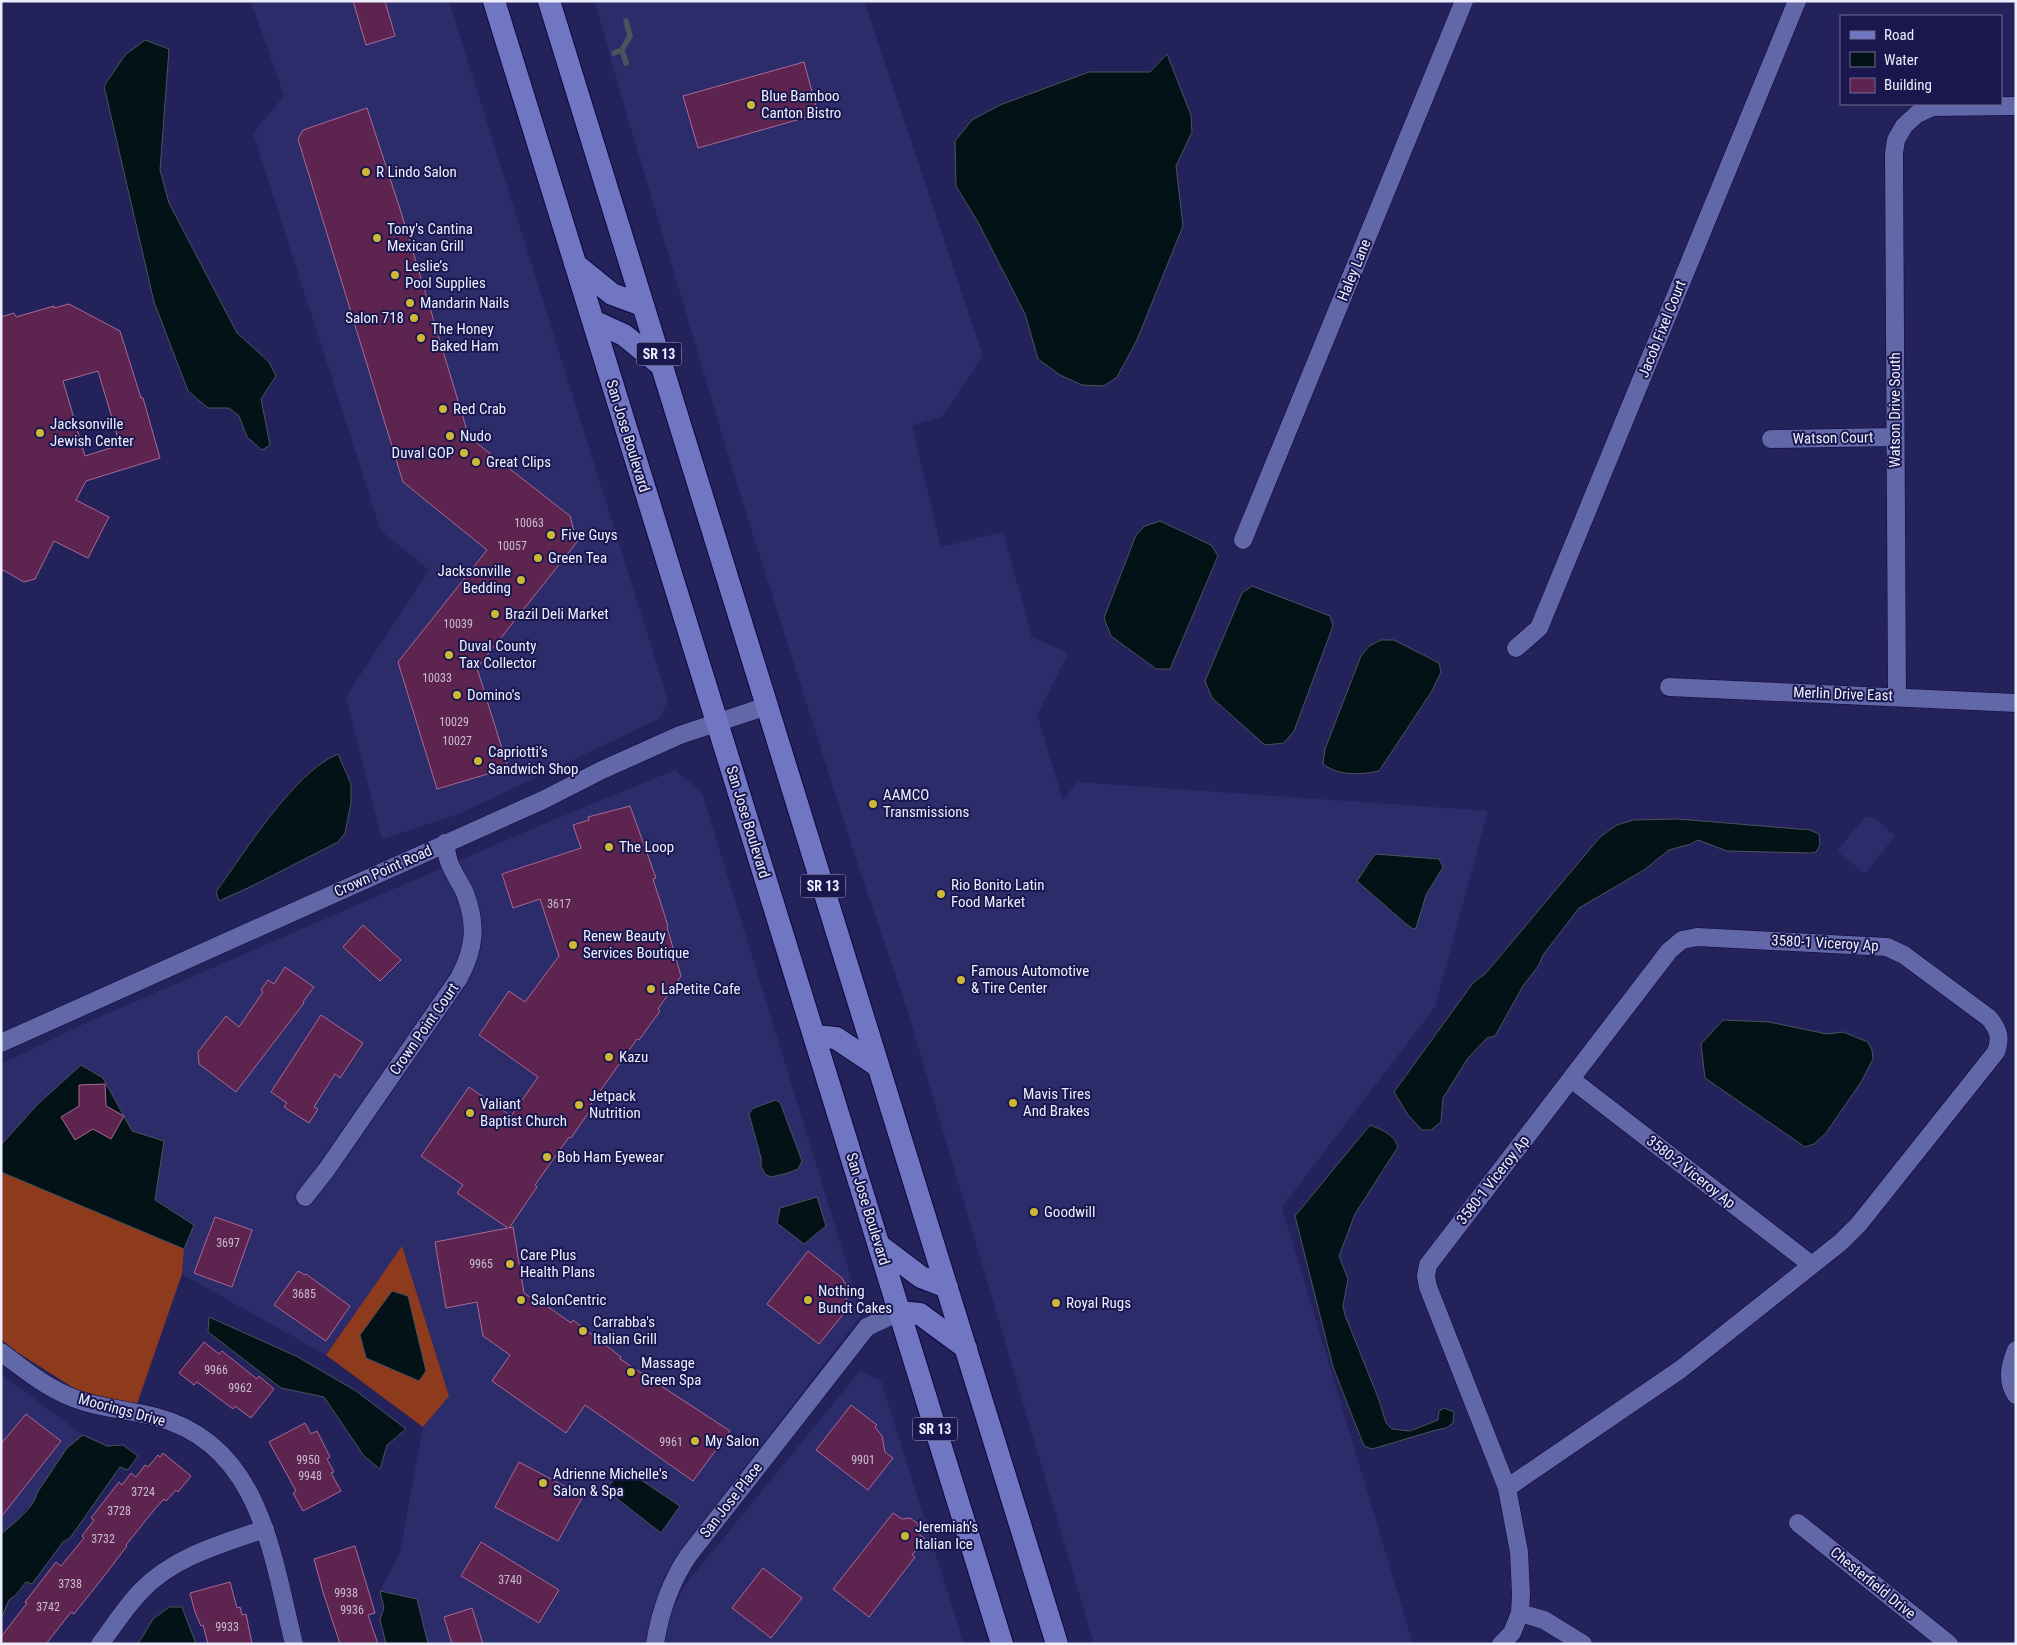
<svg xmlns="http://www.w3.org/2000/svg" width="2017" height="1645" viewBox="0 0 2017 1645" font-family="'Roboto Condensed',sans-serif">
  <rect width="100%" height="100%" fill="#23225b"/>
  <path fill="#2d2c6b" d="M 251,1 L 449,1 L 668,700 L 659,719 L 459,814 L 382,839 L 346,697 L 429,570 L 381,531 L 253,133 L 284,96 Z
    M 595,1 L 864,1 L 983,356 L 943,416 L 912,426 L 941,547 L 1003,532 L 1032,637 L 1068,653 L 1037,715 L 1063,800 L 1077,782 L 1488,811 L 1435,1007 L 1282,1207 L 1413,1644 L 1094,1644 L 907,1009 L 855,856 L 736,481 L 618,85 Z
    M 675,770 L 702,793 L 862,1314 L 675,1560 L 664,1579 L 645,1644 L 428,1644 L 417,1599 L 380,1591 L 400,1552 L 423,1427 L 449,1396 L 402,1246 L 326,1355 L 182,1274 L 184,1249 L 1,1172 L 1,1064 L 88,1022 L 548,822 Z
    M 1865,817 L 1874,817 L 1895,836 L 1865,874 L 1837,851 Z
    M 860,1371 L 881,1381 L 964,1644 L 655,1644 L 685,1585 Z
    M 1,1374 L 83,1435 L 67,1448 L 37,1493 L 36,1501 L 26,1509 L 19,1520 L 1,1534 Z"/>
  <path fill="#8e3a1d" d="M 1,1172 L 184,1249 L 182,1274 L 136,1407 L 75,1389 L 17,1352 L 1,1339 Z
    M 402,1246 L 449,1396 L 423,1427 L 326,1355 Z"/>
  <path fill="#031217" stroke="#49545c" d="M 145,40 L 169,49 L 160,170 L 169,203 L 237,333 L 269,362 L 276,376 L 261,399 L 270,445 L 262,450 L 247,437 L 239,416 L 229,408 L 208,408 L 188,391 L 154,302 L 104,86 L 125,55 Z
    M 1167,54 L 1191,115 L 1192,132 L 1176,166 L 1183,226 L 1137,340 L 1117,377 L 1104,386 L 1082,385 L 1060,375 L 1038,359 L 1025,314 L 979,224 L 956,186 L 955,141 L 972,120 L 1000,105 L 1089,72 L 1150,72 Z
    M 1160,521 L 1211,545 L 1218,556 L 1170,669 L 1156,669 L 1111,636 L 1104,618 L 1136,535 L 1145,526 Z
    M 1252,586 L 1330,616 L 1333,626 L 1294,731 L 1284,743 L 1265,745 L 1212,698 L 1205,681 L 1242,593 Z
    M 1381,640 L 1394,640 L 1439,663 L 1441,672 L 1432,691 L 1379,771 C 1360,775 1339,776 1323,764 L 1325,749 L 1361,656 L 1369,646 Z
    M 338,754 L 351,784 L 351,803 L 345,833 L 338,842 L 252,886 L 219,901 L 216,892 C 244,853 295,771 338,754 Z
    M 1678,819 L 1810,830 L 1819,834 L 1820,845 L 1816,852 L 1811,853 L 1727,851 L 1698,840 L 1691,844 L 1669,850 L 1644,870 L 1579,908 L 1543,955 L 1539,965 L 1523,986 L 1495,1036 L 1487,1038 L 1468,1058 L 1443,1098 L 1441,1122 L 1431,1130 L 1422,1130 L 1408,1115 L 1394,1092 L 1473,983 L 1486,973 L 1600,837 L 1617,825 L 1633,820 Z
    M 1375,854 L 1439,859 L 1443,867 L 1426,895 L 1416,928 L 1413,929 L 1405,923 L 1357,881 Z
    M 1723,1020 L 1769,1022 L 1827,1034 L 1843,1032 L 1868,1042 L 1872,1050 L 1873,1059 L 1861,1082 L 1826,1133 L 1814,1144 L 1805,1147 L 1705,1078 L 1701,1044 Z
    M 81,1065 L 103,1078 L 132,1131 L 164,1141 L 155,1200 L 194,1225 L 184,1249 L 1,1172 L 1,1145 L 37,1105 Z
    M 775,1100 L 780,1102 L 802,1161 L 798,1169 L 788,1173 L 771,1177 L 765,1174 L 761,1166 L 761,1158 L 749,1114 L 752,1109 Z
    M 1370,1125 C 1382,1130 1394,1134 1398,1147 L 1355,1214 L 1339,1256 L 1348,1279 L 1343,1306 L 1345,1315 L 1379,1400 L 1386,1423 L 1392,1429 L 1410,1431 L 1438,1420 L 1439,1411 L 1444,1408 L 1454,1412 L 1453,1423 L 1446,1428 L 1436,1430 L 1372,1449 L 1364,1446 L 1333,1367 L 1295,1216 Z
    M 817,1197 L 826,1226 L 804,1244 L 777,1223 L 780,1208 Z
    M 392,1291 L 408,1296 L 426,1371 L 419,1381 L 366,1358 L 360,1335 Z
    M 209,1317 L 296,1356 L 356,1391 L 406,1429 L 387,1445 L 380,1469 L 364,1456 L 324,1397 L 281,1388 L 208,1332 Z
    M 83,1435 L 107,1446 L 123,1445 L 138,1456 L 128,1470 L 120,1467 L 70,1538 L 63,1542 L 32,1584 L 26,1582 L 16,1595 L 9,1600 L 1,1619 L 1,1534 C 13,1524 34,1508 37,1493 L 67,1448 Z
    M 623,1468 L 680,1506 L 661,1533 L 606,1490 Z
    M 380,1591 L 417,1599 L 428,1644 L 386,1644 L 380,1619 L 384,1608 Z
    M 169,1607 L 182,1607 L 196,1644 L 138,1644 L 153,1619 Z"/>
  <g fill="none" stroke-linecap="round" stroke-linejoin="round">
    <path stroke="#49545c" stroke-width="5.5" d="M 626,21 L 630,36 L 622,50 L 626,63
      M 614,53 L 622,50"/>
  </g>
  <path fill="#5c244e" stroke="#a96996" fill-rule="evenodd" d="M 353,1 L 385,1 L 395,36 L 366,45 Z
    M 804,62 L 818,114 L 698,148 L 683,96 Z
    M 367,108 L 400,209 L 469,437 L 570,516 L 577,542 L 477,668 L 508,768 L 437,789 L 398,662 L 487,550 L 403,482 L 298,139 L 303,130 Z
    M 69,304 L 120,331 L 141,398 L 143,398 L 160,458 L 86,481 L 76,500 L 109,517 L 88,558 L 54,541 L 35,579 L 24,582 L 1,569 L 1,317 L 14,313 L 16,317 L 54,306 L 54,308 ZM 98,371 L 120,445 L 85,456 L 63,381 Z
    M 630,806 L 656,878 L 653,879 L 668,926 L 667,927 L 681,976 L 658,1009 L 660,1011 L 639,1040 L 637,1039 L 603,1087 L 589,1107 L 591,1109 L 571,1138 L 569,1137 L 535,1185 L 537,1187 L 509,1228 L 513,1227 L 524,1293 L 543,1306 L 544,1304 L 571,1323 L 573,1320 L 621,1357 L 620,1359 L 730,1431 L 693,1481 L 585,1405 L 566,1433 L 492,1381 L 510,1355 L 483,1336 L 477,1302 L 446,1308 L 435,1242 L 508,1228 L 457,1193 L 463,1185 L 421,1156 L 469,1087 L 511,1116 L 538,1077 L 479,1035 L 509,991 L 525,1002 L 559,956 L 540,899 L 513,908 L 502,874 L 581,848 L 573,825 L 589,820 L 588,817 Z
    M 363,925 L 401,960 L 380,981 L 343,947 Z
    M 285,967 L 314,987 L 303,1002 L 304,1003 L 236,1092 L 199,1064 L 198,1052 L 226,1016 L 239,1027 L 263,992 L 261,990 L 268,980 L 274,984 Z
    M 321,1015 L 363,1043 L 340,1078 L 335,1074 L 314,1107 L 318,1109 L 309,1123 L 284,1107 L 287,1103 L 271,1092 Z
    M 105,1084 L 106,1106 L 124,1116 L 111,1139 L 93,1129 L 75,1140 L 61,1117 L 79,1106 L 79,1085 Z
    M 215,1217 L 252,1230 L 232,1287 L 194,1273 Z
    M 808,1251 L 842,1278 L 848,1288 L 845,1312 L 819,1344 L 767,1304 Z
    M 298,1271 L 305,1275 L 306,1274 L 350,1306 L 326,1341 L 274,1305 Z
    M 204,1342 L 219,1354 L 222,1351 L 257,1379 L 259,1376 L 274,1389 L 251,1418 L 235,1406 L 233,1409 L 197,1382 L 194,1385 L 179,1373 Z
    M 851,1405 L 877,1425 L 875,1427 L 882,1436 L 885,1452 L 893,1458 L 868,1490 L 816,1450 Z
    M 26,1414 L 61,1441 L 1,1517 L 1,1444 Z
    M 305,1423 L 311,1434 L 317,1431 L 330,1457 L 327,1459 L 334,1472 L 331,1473 L 341,1491 L 303,1511 L 293,1493 L 296,1491 L 269,1442 Z
    M 163,1453 L 191,1476 L 178,1492 L 176,1490 L 166,1501 L 164,1499 L 154,1510 L 126,1545 L 127,1546 L 105,1575 L 74,1614 L 71,1612 L 46,1644 L 1,1644 L 1,1637 L 27,1603 L 25,1602 L 56,1562 L 61,1566 L 84,1538 L 82,1536 L 94,1520 L 91,1518 L 119,1482 L 122,1485 L 131,1473 L 136,1477 L 145,1465 L 148,1467 L 158,1455 L 160,1457 Z
    M 519,1462 L 583,1496 L 558,1541 L 495,1507 Z
    M 893,1513 L 902,1519 L 910,1518 L 918,1524 L 918,1533 L 925,1539 L 912,1555 L 915,1557 L 869,1617 L 833,1589 Z
    M 481,1542 L 559,1590 L 539,1623 L 461,1576 Z
    M 355,1546 L 375,1613 L 368,1615 L 378,1644 L 340,1644 L 323,1592 L 314,1559 Z
    M 763,1568 L 802,1598 L 771,1638 L 732,1608 Z
    M 230,1582 L 237,1608 L 240,1607 L 242,1615 L 246,1614 L 252,1644 L 208,1644 L 203,1625 L 201,1626 L 195,1612 L 190,1593 Z
    M 472,1608 L 483,1644 L 452,1644 L 444,1617 Z"/>
  <g fill="none" stroke-linecap="round" stroke-linejoin="round">
    <defs>
      <path id="minor" d="M 1771,439 L 1895,437
        M 1243,540 L 1464,1
        M 1516,648 L 1539,628 L 1797,1
        M 1669,687 L 2016,703
        M 1897,696 L 1894,153 L 1896,140 L 1904,126 L 1917,114 L 1932,107 L 2016,106
        M 1,1043 L 543,800 L 602,770 L 680,735 L 767,706
        M 1571,1079 L 1812,1265
        M 305,1197 L 327,1169 L 459,978 C 475,948 477,925 465,893 C 460,882 453,873 449,862 C 447,856 446,849 445,843
        M 2016,1350 C 2010,1365 2006,1380 2016,1395
        M 1,1352 C 27,1372 53,1393 85,1402 C 109,1409 133,1411 156,1417 C 261,1444 272,1556 294,1644
        M 1798,1523 L 1949,1644
        M 1520,1613 L 1544,1620 L 1583,1644
        M 100,1644 C 113,1627 125,1608 140,1592 C 173,1557 221,1544 265,1529
        M 655,1644 C 660,1612 670,1583 688,1556 L 867,1327 L 899,1312
        M 1501,1644 L 1512,1633 L 1520,1613 L 1521,1594 L 1519,1552 L 1507,1488 L 1428,1287 L 1426,1276 L 1428,1265 L 1669,951 L 1682,940 L 1697,937 L 1887,947 L 1904,955 L 1989,1018 C 1999,1030 2001,1038 1996,1052 L 1859,1224 L 1841,1242 L 1681,1369 L 1507,1488"/>
      <path id="major" d="M 494,1 L 1002,1644
        M 549,1 L 1057,1644
        M 575,264 L 612,294 L 642,305
        M 593,321 L 624,335 L 662,366
        M 815,1036 L 836,1038 L 878,1066
        M 880,1246 L 921,1277 L 947,1287
        M 899,1312 L 920,1314 L 966,1348"/>
    </defs>
    <use href="#minor" stroke="#0f063e" stroke-width="19"/>
    <use href="#major" stroke="#0f063e" stroke-width="24"/>
    <use href="#minor" stroke="#6167a7" stroke-width="18"/>
    <use href="#major" stroke="#7076c2" stroke-width="22"/>
  </g>
  <g fill="#cfb837" stroke="#1a174f" stroke-width="2">
    <circle cx="751" cy="105" r="5"/>
    <circle cx="366" cy="172" r="5"/>
    <circle cx="377" cy="238" r="5"/>
    <circle cx="395" cy="275" r="5"/>
    <circle cx="410" cy="303" r="5"/>
    <circle cx="414" cy="318" r="5"/>
    <circle cx="421" cy="338" r="5"/>
    <circle cx="443" cy="409" r="5"/>
    <circle cx="40" cy="433" r="5"/>
    <circle cx="450" cy="436" r="5"/>
    <circle cx="464" cy="453" r="5"/>
    <circle cx="476" cy="462" r="5"/>
    <circle cx="551" cy="535" r="5"/>
    <circle cx="538" cy="558" r="5"/>
    <circle cx="521" cy="580" r="5"/>
    <circle cx="495" cy="614" r="5"/>
    <circle cx="449" cy="655" r="5"/>
    <circle cx="457" cy="695" r="5"/>
    <circle cx="478" cy="761" r="5"/>
    <circle cx="873" cy="804" r="5"/>
    <circle cx="609" cy="847" r="5"/>
    <circle cx="941" cy="894" r="5"/>
    <circle cx="573" cy="945" r="5"/>
    <circle cx="961" cy="980" r="5"/>
    <circle cx="651" cy="989" r="5"/>
    <circle cx="609" cy="1057" r="5"/>
    <circle cx="1013" cy="1103" r="5"/>
    <circle cx="579" cy="1105" r="5"/>
    <circle cx="470" cy="1113" r="5"/>
    <circle cx="547" cy="1157" r="5"/>
    <circle cx="1034" cy="1212" r="5"/>
    <circle cx="510" cy="1264" r="5"/>
    <circle cx="521" cy="1300" r="5"/>
    <circle cx="808" cy="1300" r="5"/>
    <circle cx="1056" cy="1303" r="5"/>
    <circle cx="583" cy="1331" r="5"/>
    <circle cx="631" cy="1372" r="5"/>
    <circle cx="695" cy="1441" r="5"/>
    <circle cx="543" cy="1483" r="5"/>
    <circle cx="905" cy="1536" r="5"/>
  </g>
  <g text-anchor="middle" stroke-width="4" stroke-linejoin="round" paint-order="stroke">
    <g font-size="12" fill="#c8bcd1">
      <text x="529" y="527">10063</text>
      <text x="512" y="550">10057</text>
      <text x="458" y="628">10039</text>
      <text x="437" y="682">10033</text>
      <text x="454" y="726">10029</text>
      <text x="457" y="745">10027</text>
      <text x="559" y="908">3617</text>
      <text x="228" y="1247">3697</text>
      <text x="481" y="1268">9965</text>
      <text x="304" y="1298">3685</text>
      <text x="216" y="1374">9966</text>
      <text x="240" y="1392">9962</text>
      <text x="671" y="1446">9961</text>
      <text x="308" y="1464">9950</text>
      <text x="863" y="1464">9901</text>
      <text x="310" y="1480">9948</text>
      <text x="143" y="1496">3724</text>
      <text x="119" y="1515">3728</text>
      <text x="103" y="1543">3732</text>
      <text x="510" y="1584">3740</text>
      <text x="70" y="1588">3738</text>
      <text x="346" y="1597">9938</text>
      <text x="48" y="1611">3742</text>
      <text x="352" y="1614">9936</text>
      <text x="227" y="1631">9933</text>
    </g>
    <g fill="#1a174f" stroke="#adaec9" stroke-width="1">
      <rect x="636.5" y="342.5" width="45" height="23" rx="4"/>
      <rect x="800.5" y="874.5" width="45" height="23" rx="4"/>
      <rect x="912.5" y="1417.5" width="45" height="23" rx="4"/>
    </g>
    <g font-size="14" font-weight="bold" fill="#eceefd">
      <text x="659" y="359">SR 13</text>
      <text x="823" y="891">SR 13</text>
      <text x="935" y="1434">SR 13</text>
    </g>
    <g font-size="15" fill="#eceefd" stroke="#1a174f" text-anchor="start">
      <text x="761" y="101">Blue Bamboo<tspan x="761" dy="17">Canton Bistro</tspan></text>
      <text x="376" y="177">R Lindo Salon</text>
      <text x="387" y="234">Tony's Cantina<tspan x="387" dy="17">Mexican Grill</tspan></text>
      <text x="405" y="271">Leslie’s<tspan x="405" dy="17">Pool Supplies</tspan></text>
      <text x="420" y="308">Mandarin Nails</text>
      <text x="404" y="323" text-anchor="end">Salon 718</text>
      <text x="431" y="334">The Honey<tspan x="431" dy="17">Baked Ham</tspan></text>
      <text x="453" y="414">Red Crab</text>
      <text x="50" y="429">Jacksonville<tspan x="50" dy="17">Jewish Center</tspan></text>
      <text x="460" y="441">Nudo</text>
      <text x="454" y="458" text-anchor="end">Duval GOP</text>
      <text x="486" y="467">Great Clips</text>
      <text x="561" y="540">Five Guys</text>
      <text x="548" y="563">Green Tea</text>
      <text x="511" y="576" text-anchor="end">Jacksonville<tspan x="511" dy="17">Bedding</tspan></text>
      <text x="505" y="619">Brazil Deli Market</text>
      <text x="459" y="651">Duval County<tspan x="459" dy="17">Tax Collector</tspan></text>
      <text x="467" y="700">Domino's</text>
      <text x="488" y="757">Capriotti’s<tspan x="488" dy="17">Sandwich Shop</tspan></text>
      <text x="883" y="800">AAMCO<tspan x="883" dy="17">Transmissions</tspan></text>
      <text x="619" y="852">The Loop</text>
      <text x="951" y="890">Rio Bonito Latin<tspan x="951" dy="17">Food Market</tspan></text>
      <text x="583" y="941">Renew Beauty<tspan x="583" dy="17">Services Boutique</tspan></text>
      <text x="971" y="976">Famous Automotive<tspan x="971" dy="17">&amp; Tire Center</tspan></text>
      <text x="661" y="994">LaPetite Cafe</text>
      <text x="619" y="1062">Kazu</text>
      <text x="1023" y="1099">Mavis Tires<tspan x="1023" dy="17">And Brakes</tspan></text>
      <text x="589" y="1101">Jetpack<tspan x="589" dy="17">Nutrition</tspan></text>
      <text x="480" y="1109">Valiant<tspan x="480" dy="17">Baptist Church</tspan></text>
      <text x="557" y="1162">Bob Ham Eyewear</text>
      <text x="1044" y="1217">Goodwill</text>
      <text x="520" y="1260">Care Plus<tspan x="520" dy="17">Health Plans</tspan></text>
      <text x="818" y="1296">Nothing<tspan x="818" dy="17">Bundt Cakes</tspan></text>
      <text x="531" y="1305">SalonCentric</text>
      <text x="1066" y="1308">Royal Rugs</text>
      <text x="593" y="1327">Carrabba's<tspan x="593" dy="17">Italian Grill</tspan></text>
      <text x="641" y="1368">Massage<tspan x="641" dy="17">Green Spa</tspan></text>
      <text x="705" y="1446">My Salon</text>
      <text x="553" y="1479">Adrienne Michelle's<tspan x="553" dy="17">Salon &amp; Spa</tspan></text>
      <text x="915" y="1532">Jeremiah's<tspan x="915" dy="17">Italian Ice</tspan></text>
    </g>
    <g font-size="15" fill="#eceefd" stroke="#1a174f">
      <text transform="translate(1354 270) rotate(-68)" y="5">Haley Lane</text>
      <text transform="translate(1662 329) rotate(-68)" y="5">Jacob Fixel Court</text>
      <text transform="translate(1895 410) rotate(-90)" y="5">Watson Drive South</text>
      <text transform="translate(628 436) rotate(73)" y="5">San Jose Boulevard</text>
      <text transform="translate(1833 438) rotate(-1)" y="5">Watson Court</text>
      <text transform="translate(1843 694) rotate(2)" y="5">Merlin Drive East</text>
      <text transform="translate(748 822) rotate(73)" y="5">San Jose Boulevard</text>
      <text transform="translate(383 871) rotate(-24)" y="5">Crown Point Road</text>
      <text transform="translate(1825 943) rotate(3)" y="5">3580-1 Viceroy Ap</text>
      <text transform="translate(424 1029) rotate(-55)" y="5">Crown Point Court</text>
      <text transform="translate(1691 1172) rotate(38)" y="5">3580-2 Viceroy Ap</text>
      <text transform="translate(1493 1180) rotate(-52)" y="5">3580-1 Viceroy Ap</text>
      <text transform="translate(868 1209) rotate(73)" y="5">San Jose Boulevard</text>
      <text transform="translate(122 1410) rotate(15)" y="5">Moorings Drive</text>
      <text transform="translate(731 1500) rotate(-52)" y="5">San Jose Place</text>
      <text transform="translate(1873 1583) rotate(39)" y="5">Chesterfield Drive</text>
    </g>
  </g>
  <rect width="2017" height="1645" fill="none" stroke="#eceefd" stroke-width="5"/>
  <rect x="1840" y="15" width="162" height="90" fill="#1a174f" stroke="#6e6d95"/>
  <rect x="1850" y="31" width="25" height="8" fill="#7076c2" stroke="#6e6d95"/>
  <text x="1884" y="40" font-size="15" fill="#eceefd">Road</text>
  <rect x="1850" y="52" width="25" height="15" fill="#031217" stroke="#6e6d95"/>
  <text x="1884" y="65" font-size="15" fill="#eceefd">Water</text>
  <rect x="1850" y="78" width="25" height="15" fill="#5c244e" stroke="#6e6d95"/>
  <text x="1884" y="90" font-size="15" fill="#eceefd">Building</text>
</svg>
